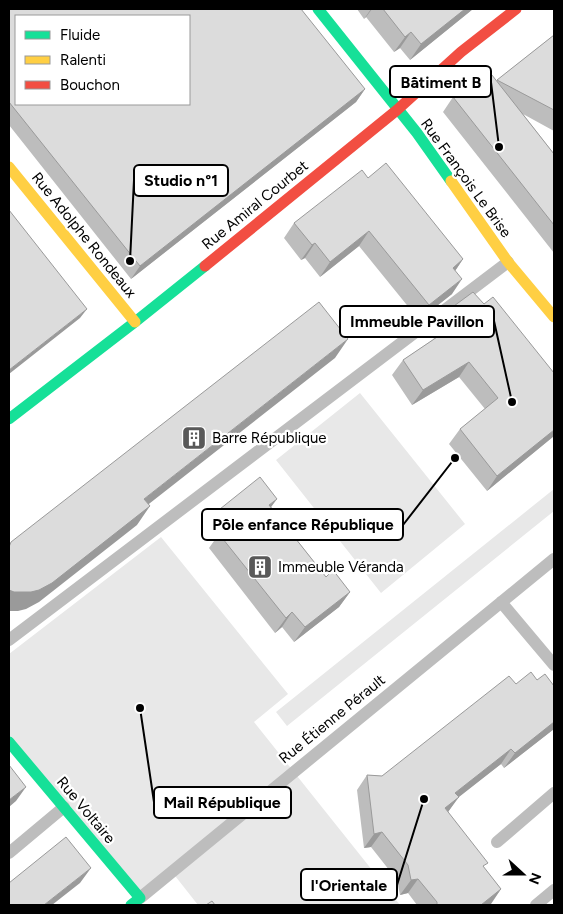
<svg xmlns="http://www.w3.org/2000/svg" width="563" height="914" viewBox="0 0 563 914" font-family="Figtree,sans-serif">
  <rect width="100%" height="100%" fill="#fff"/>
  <path fill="#e8e8e8" d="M 360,393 L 465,524 L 381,593 L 276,460 Z
    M 554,489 L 554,511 L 287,726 L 276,712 Z
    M 161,537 L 288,694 L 254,722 L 400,905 L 198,905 L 172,872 L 140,898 L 9,742 L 9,654 Z"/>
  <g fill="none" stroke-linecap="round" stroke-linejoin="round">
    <path stroke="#bdbdbd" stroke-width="12" d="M 501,602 L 554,665
      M 9,640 L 508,262
      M 497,842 L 554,793
      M 9,853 L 64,807
      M 140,898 L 554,559
      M 536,905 L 554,890"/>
    <path stroke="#16e098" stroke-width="11" d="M 318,9 L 417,133 L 451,181
      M 9,419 L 135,322 L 205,266
      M 9,742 L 140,898 L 131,905"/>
    <path stroke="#ffcf43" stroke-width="11" d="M 9,167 L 135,322
      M 451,181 L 508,262 L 554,317"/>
    <path stroke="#f24e42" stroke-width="11" d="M 205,266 L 397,110 L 461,52 L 516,9"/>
  </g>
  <path fill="#bdbdbd" d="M 9,9 L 365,89 L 356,102 L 131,279 L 9,125 Z
    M 357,9 L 473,9 L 410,60 L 400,48 L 394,52 L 366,17 L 364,19 Z
    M 554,35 L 554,131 L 523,114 L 554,154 L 554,253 L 443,112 L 453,97 L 496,81 Z
    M 368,178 L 463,259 L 455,271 L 452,294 L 419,320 L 359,246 L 320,277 L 305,258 L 301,260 L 284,238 L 294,223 Z
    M 439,317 L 554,436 L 487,491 L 449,444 L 460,429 L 485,409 L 459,377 L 412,405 L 392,375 L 403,360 L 434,339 L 429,332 Z
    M 271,507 L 326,577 L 350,592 L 339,607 L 294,642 L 282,627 L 275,633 L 209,548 L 214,541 L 204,528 L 215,513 Z
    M 537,680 L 554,686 L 554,729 L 504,768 L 501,764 L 458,797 L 448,812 L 484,868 L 501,889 L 489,905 L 417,905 L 408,893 L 400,895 L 397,880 L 371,847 L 364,848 L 357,790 L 367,775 L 382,776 L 516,684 Z"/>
  <path fill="#9a9a9a" d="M 371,9 L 372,9 L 366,17 L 364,19 Z
    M 465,9 L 473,9 L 410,60 L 421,44 Z
    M 411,32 L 400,48 L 394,52 L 405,37 Z
    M 365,89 L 356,102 L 131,279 L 140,266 Z
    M 369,231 L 359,246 L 320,277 L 330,262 Z
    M 315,243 L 305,258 L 301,260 L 312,245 Z
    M 463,259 L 453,274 L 453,268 Z
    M 462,279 L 452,294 L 419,320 L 429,305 Z
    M 87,309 L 80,318 L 9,374 L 9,370 Z
    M 348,339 L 335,358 L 131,518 L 144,499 Z
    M 469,362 L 459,377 L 412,405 L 423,390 Z
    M 554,430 L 554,436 L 487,491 L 497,476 Z
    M 277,499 L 266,514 L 269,505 Z
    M 150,506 L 137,525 L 39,602 L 26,609 L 18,611 L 9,611 L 9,590 Z
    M 350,592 L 339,607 L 294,642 L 305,627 Z
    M 292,612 L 282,627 L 275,633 L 286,618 Z
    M 554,722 L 554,729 L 504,768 L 515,753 Z
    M 511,749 L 501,764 L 445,808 L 455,793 Z
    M 26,787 L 16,801 L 9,807 L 9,800 Z
    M 459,797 L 448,812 L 445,808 Z
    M 382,832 L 371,847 L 364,848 L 374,834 Z
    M 91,868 L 80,883 L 52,905 L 44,905 Z
    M 418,879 L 408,893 L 400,895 L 411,880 Z
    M 501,889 L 491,904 L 489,905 L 481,905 Z"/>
  <path fill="#dcdcdc" stroke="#9a9a9a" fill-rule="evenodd" d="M 9,9 L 301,9 L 365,89 L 140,266 L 9,102 ZM 16,16 L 189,16 L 189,104 L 16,104 Z
    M 383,9 L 465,9 L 421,44 L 411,32 L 405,37 Z
    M 554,35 L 554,110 L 497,80 Z
    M 488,70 L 554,154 L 554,225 L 453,97 Z
    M 386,163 L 463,259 L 453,268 L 462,279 L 429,305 L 369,231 L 330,262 L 315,243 L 312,245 L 294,223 L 362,170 L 368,178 Z
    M 9,210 L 87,309 L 9,370 Z
    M 473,292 L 484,304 L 493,297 L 554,373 L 554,430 L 497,476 L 460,429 L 498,398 L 469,362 L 423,390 L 403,360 L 449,329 L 439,317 Z
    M 319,302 L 348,339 L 144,499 L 150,506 L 52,583 L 39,590 L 31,592 L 14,592 L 9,590 L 9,547 L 11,542 Z
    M 260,477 L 277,499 L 269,505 L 326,577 L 333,570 L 350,592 L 305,627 L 292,612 L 286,618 L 219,534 L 227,528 L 215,513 Z
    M 531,672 L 537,680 L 545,674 L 554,686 L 554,722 L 515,753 L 511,749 L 455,793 L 459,797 L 445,808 L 488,863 L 483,866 L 501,889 L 481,905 L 437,905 L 437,902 L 418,879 L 411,880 L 408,865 L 382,832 L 374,834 L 367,775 L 382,776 L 509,676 L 516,684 Z
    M 9,765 L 26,787 L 9,800 Z
    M 66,837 L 91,868 L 44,905 L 9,905 L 9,883 Z
    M 212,901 L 215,905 L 206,905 Z"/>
  <defs>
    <symbol id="building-square" viewBox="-11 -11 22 22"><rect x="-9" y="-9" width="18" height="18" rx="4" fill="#595959" stroke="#fff"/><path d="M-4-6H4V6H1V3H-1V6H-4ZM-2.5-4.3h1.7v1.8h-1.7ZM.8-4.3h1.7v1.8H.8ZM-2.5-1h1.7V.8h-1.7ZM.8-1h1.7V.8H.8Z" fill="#fff"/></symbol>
  </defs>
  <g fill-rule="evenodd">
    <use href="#building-square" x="180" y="424" width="28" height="28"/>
    <use href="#building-square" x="246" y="553" width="28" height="28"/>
  </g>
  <g text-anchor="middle" stroke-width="4.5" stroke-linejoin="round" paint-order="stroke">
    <g font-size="15" fill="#000" stroke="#fff">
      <text transform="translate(466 178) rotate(54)" y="5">Rue François Le Brise</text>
      <text transform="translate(255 205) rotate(-39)" y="5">Rue Amiral Courbet</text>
      <text transform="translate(84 235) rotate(51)" y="5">Rue Adolphe Rondeaux</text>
      <text transform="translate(332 719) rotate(-39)" y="5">Rue Étienne Pérault</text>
      <text transform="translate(86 810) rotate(50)" y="5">Rue Voltaire</text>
    </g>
    <g font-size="15" fill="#000" stroke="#fff" text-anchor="start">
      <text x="212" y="443">Barre République</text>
      <text x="278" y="572">Immeuble Véranda</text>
    </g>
  </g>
  <path fill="none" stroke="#000" stroke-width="2" d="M499 147L491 82M130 261L134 180M512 402L494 321M455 458L403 525M140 708L154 802M424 799L397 885"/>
  <g fill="#000" stroke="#fff" stroke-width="2">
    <circle cx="499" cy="147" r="5"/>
    <circle cx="130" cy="261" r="5"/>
    <circle cx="512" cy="402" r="5"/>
    <circle cx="455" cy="458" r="5"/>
    <circle cx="140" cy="708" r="5"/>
    <circle cx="424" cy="799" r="5"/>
  </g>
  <g fill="#fff" stroke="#000" stroke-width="2">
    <rect x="390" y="66" width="101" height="31" rx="5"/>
    <rect x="134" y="165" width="94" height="31" rx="5"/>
    <rect x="340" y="306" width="154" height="31" rx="5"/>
    <rect x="202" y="509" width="201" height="31" rx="5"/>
    <rect x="154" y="787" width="137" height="31" rx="5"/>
    <rect x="301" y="869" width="96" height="31" rx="5"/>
  </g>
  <g font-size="16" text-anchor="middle" font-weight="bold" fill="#000">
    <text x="441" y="88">Bâtiment B</text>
    <text x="181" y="186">Studio n°1</text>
    <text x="417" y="327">Immeuble Pavillon</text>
    <text x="303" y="530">Pôle enfance République</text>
    <text x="222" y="808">Mail République</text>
    <text x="349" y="891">l'Orientale</text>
  </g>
  <rect width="563" height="914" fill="none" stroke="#000000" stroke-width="20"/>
  <rect x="15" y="15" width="175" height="90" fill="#ffffff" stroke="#999999"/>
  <rect x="25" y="31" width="25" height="8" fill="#16e098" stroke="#999999"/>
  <text x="60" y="40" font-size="15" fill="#000000">Fluide</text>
  <rect x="25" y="56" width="25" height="8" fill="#ffcf43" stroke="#999999"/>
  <text x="60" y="65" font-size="15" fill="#000000">Ralenti</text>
  <rect x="25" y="81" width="25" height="8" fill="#f24e42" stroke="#999999"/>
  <text x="60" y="90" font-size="15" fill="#000000">Bouchon</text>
  <g transform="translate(523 874) rotate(111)" stroke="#ffffff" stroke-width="4" paint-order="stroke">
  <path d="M0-4L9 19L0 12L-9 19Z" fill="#000000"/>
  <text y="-8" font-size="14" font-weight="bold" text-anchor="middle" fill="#000000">N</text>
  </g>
</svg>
